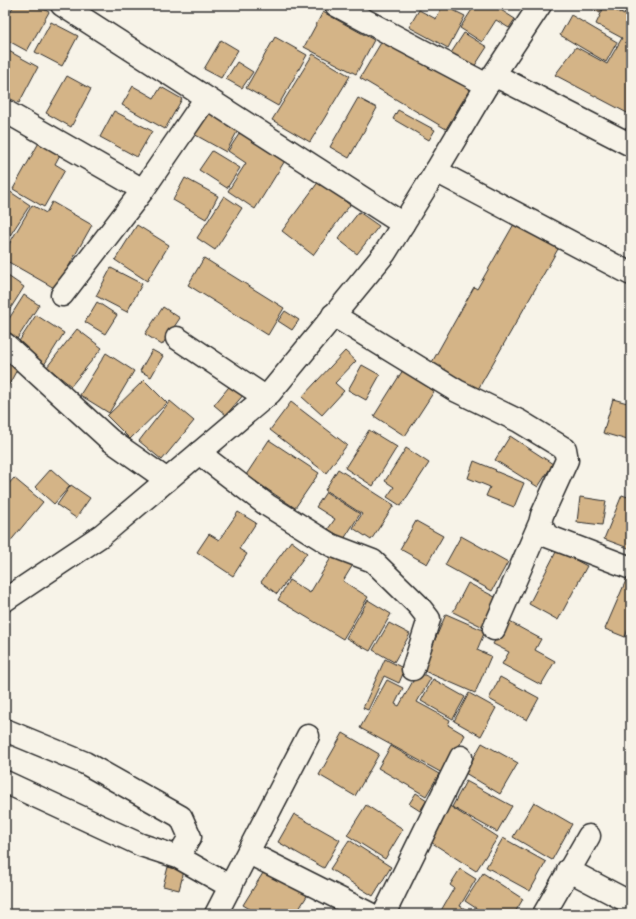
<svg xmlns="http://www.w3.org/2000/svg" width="636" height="919" viewBox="0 0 636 919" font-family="'Shantell Sans',sans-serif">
  <rect width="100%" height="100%" fill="#f7f3e8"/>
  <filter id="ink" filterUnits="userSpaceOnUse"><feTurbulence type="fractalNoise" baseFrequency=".025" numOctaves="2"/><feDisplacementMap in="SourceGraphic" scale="8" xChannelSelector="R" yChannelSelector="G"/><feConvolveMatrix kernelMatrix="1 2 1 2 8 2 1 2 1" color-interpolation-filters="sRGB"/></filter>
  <g filter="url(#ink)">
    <path fill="#d4b487" stroke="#2b2b2b" d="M 14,5 L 36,5 L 49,12 L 27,51 L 5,39 L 5,21 Z
      M 443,5 L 465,16 L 448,48 L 409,27 L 419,10 L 436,19 Z
      M 475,5 L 493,5 L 515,19 L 509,28 L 496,20 L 482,42 L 460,28 Z
      M 586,5 L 604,5 L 600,13 Z
      M 605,5 L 624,15 L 630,5 L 631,5 L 631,115 L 555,75 L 576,47 L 607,64 L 622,38 L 596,24 Z
      M 610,5 L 628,5 L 623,13 Z
      M 323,12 L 374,40 L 356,74 L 304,47 Z
      M 571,15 L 617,42 L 606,62 L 560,35 Z
      M 51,22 L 78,36 L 62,66 L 35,52 Z
      M 464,33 L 487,47 L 474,67 L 451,53 Z
      M 385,36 L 471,87 L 446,129 L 360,78 Z
      M 275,37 L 307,55 L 278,106 L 246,88 Z
      M 221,40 L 238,50 L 221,78 L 204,69 Z
      M 5,49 L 38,67 L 19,103 L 5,96 Z
      M 313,54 L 350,76 L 310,142 L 272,120 Z
      M 237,62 L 253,72 L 242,88 L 226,79 Z
      M 67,76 L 91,89 L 71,127 L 46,113 Z
      M 133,86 L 154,98 L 161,87 L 182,99 L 165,129 L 122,105 Z
      M 358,98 L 377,108 L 349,158 L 330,147 Z
      M 208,104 L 242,123 L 226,152 L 192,133 Z
      M 398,110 L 435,130 L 429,140 L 393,119 Z
      M 114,111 L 152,131 L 137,157 L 100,137 Z
      M 241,131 L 286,159 L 255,209 L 228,191 L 246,163 L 228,151 Z
      M 41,139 L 62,151 L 55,164 L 65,170 L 44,207 L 13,189 Z
      M 212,151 L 240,168 L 227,188 L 199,170 Z
      M 185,178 L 218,196 L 206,219 L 173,200 Z
      M 319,181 L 350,205 L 313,255 L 282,231 Z
      M 6,189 L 30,205 L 5,243 L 5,191 Z
      M 224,196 L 242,208 L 215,250 L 197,238 Z
      M 52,202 L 92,225 L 56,289 L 5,260 L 5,251 L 32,205 L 46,213 Z
      M 359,212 L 379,226 L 357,254 L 338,239 Z
      M 518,217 L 562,242 L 477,391 L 431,364 L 474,287 L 477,289 Z
      M 137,225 L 169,245 L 147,281 L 115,260 Z
      M 204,258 L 284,308 L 268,335 L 188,285 Z
      M 111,268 L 142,284 L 127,312 L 96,296 Z
      M 5,274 L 24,287 L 5,317 Z
      M 24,295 L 39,305 L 17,339 L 5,331 L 5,325 Z
      M 97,302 L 117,315 L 105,334 L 85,322 Z
      M 163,307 L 180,318 L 162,345 L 145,334 Z
      M 285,311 L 299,320 L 292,330 L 278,321 Z
      M 36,315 L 64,333 L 44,365 L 16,346 Z
      M 77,329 L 102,348 L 71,386 L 47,367 Z
      M 152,350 L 163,356 L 151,377 L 140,371 Z
      M 345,351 L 356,361 L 335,383 L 344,391 L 322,415 L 302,397 Z
      M 106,353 L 134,371 L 109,413 L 80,395 Z
      M 5,356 L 20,364 L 5,392 Z
      M 362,365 L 380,375 L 366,400 L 348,390 Z
      M 403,370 L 435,390 L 405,436 L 374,416 Z
      M 144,380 L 167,403 L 130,439 L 107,416 Z
      M 233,382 L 245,393 L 226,415 L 214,405 Z
      M 613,399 L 631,404 L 631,441 L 603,433 Z
      M 170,401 L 194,421 L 162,460 L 139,441 Z
      M 291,402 L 347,445 L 326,473 L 270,430 Z
      M 369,430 L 397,447 L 373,486 L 345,468 Z
      M 510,436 L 553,464 L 538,487 L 495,460 Z
      M 269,440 L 319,473 L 295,508 L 246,475 Z
      M 406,448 L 429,463 L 401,506 L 387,497 L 394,487 L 385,481 Z
      M 474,461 L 496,470 L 495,471 L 524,483 L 514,507 L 486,496 L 490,487 L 468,478 Z
      M 51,469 L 70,486 L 54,504 L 35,487 Z
      M 338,469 L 394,505 L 371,540 L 353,528 L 362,514 L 325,490 Z
      M 14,478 L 43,502 L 8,544 L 5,542 L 5,488 Z
      M 71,485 L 90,498 L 76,518 L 57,505 Z
      M 326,492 L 360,514 L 344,539 L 328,529 L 335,519 L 316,507 Z
      M 622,495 L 631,498 L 631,549 L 604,539 Z
      M 580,497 L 606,501 L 602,525 L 577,522 Z
      M 238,512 L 256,523 L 239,549 L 247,554 L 233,576 L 197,552 L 209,534 L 219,540 Z
      M 416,521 L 443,536 L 427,564 L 400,549 Z
      M 461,536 L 508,562 L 492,591 L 445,565 Z
      M 291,541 L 307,553 L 277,594 L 261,582 Z
      M 557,550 L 587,566 L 558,620 L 529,604 Z
      M 335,551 L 354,563 L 343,581 L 368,597 L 343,639 L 278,600 L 289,580 L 310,593 Z
      M 627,578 L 631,580 L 631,628 L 629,627 L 625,637 L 605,629 Z
      M 468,583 L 497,598 L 483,627 L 453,612 Z
      M 368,600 L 391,614 L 370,651 L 346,638 Z
      M 446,614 L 485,631 L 477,650 L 491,656 L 475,693 L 422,670 Z
      M 506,620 L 541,639 L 535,650 L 555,661 L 541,685 L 502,664 L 509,652 L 493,644 Z
      M 389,623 L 410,634 L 394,662 L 373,650 Z
      M 385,659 L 405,669 L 399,683 L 384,676 L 368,710 L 363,708 Z
      M 418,672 L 431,678 L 417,702 L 450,720 L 448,725 L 465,735 L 444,774 L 360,728 L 387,680 L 403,688 L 395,704 L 399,706 Z
      M 500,677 L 539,698 L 527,720 L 489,699 Z
      M 433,679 L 465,697 L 453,719 L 421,701 Z
      M 469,693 L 496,708 L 481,736 L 454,721 Z
      M 343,733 L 379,754 L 355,796 L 319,775 Z
      M 482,743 L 518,763 L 500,794 L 465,773 Z
      M 391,746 L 439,774 L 426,796 L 378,768 Z
      M 466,781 L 512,806 L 497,832 L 452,807 Z
      M 416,793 L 427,800 L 420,811 L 409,804 Z
      M 534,802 L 572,824 L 552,860 L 513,837 Z
      M 366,805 L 403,829 L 385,859 L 347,835 Z
      M 448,805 L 498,837 L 476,871 L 426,839 Z
      M 294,814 L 340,840 L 324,868 L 278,842 Z
      M 503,838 L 546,862 L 530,891 L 486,867 Z
      M 349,840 L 391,867 L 373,896 L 330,869 Z
      M 268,865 L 310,891 L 296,914 L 258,914 L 243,905 Z
      M 168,867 L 184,871 L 179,890 L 163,886 Z
      M 460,869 L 476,879 L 460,906 L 474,914 L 439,914 L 454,888 L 450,885 Z
      M 483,873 L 523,899 L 514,914 L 485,914 L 465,901 Z"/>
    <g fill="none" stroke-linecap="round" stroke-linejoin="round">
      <defs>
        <path id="minor" d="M 62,5 L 403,224
          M 336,5 L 487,85 L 495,76 L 506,81 L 631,145
          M 5,111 L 143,190 L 62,295
          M 436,171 L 631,274
          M 143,190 L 206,98
          M 333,315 L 457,391 L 519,421 L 565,449 L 567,460 L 542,515 L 540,523 L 547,536 L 631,568
          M 177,338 L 265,397
          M 5,344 L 110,440 L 167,480
          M 199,453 L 267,505 L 331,545 L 373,561 L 418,605 L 429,619 L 413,669
          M 494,629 L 540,523
          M 5,730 L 85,763 L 181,817 L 190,837 L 178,857
          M 5,782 L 141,845 L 178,857 L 231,887
          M 249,853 L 370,914
          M 568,870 L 631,903
          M 216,914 L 308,736
          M 384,914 L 461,757
          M 544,914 L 589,836"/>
        <path id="tertiary" d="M 5,600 L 102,535 L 270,393 L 385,253 L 436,171 L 487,85 L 540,5"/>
      </defs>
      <use href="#minor" stroke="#2b2b2b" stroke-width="25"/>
      <use href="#tertiary" stroke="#2b2b2b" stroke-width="25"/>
      <use href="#minor" stroke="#f7f3e8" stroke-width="22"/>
      <use href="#tertiary" stroke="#f7f3e8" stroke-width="22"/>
    </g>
  </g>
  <rect width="636" height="919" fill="none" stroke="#f7f3e8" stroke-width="20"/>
  <rect x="10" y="10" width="616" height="899" fill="none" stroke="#2b2b2b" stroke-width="1.5" filter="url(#ink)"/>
</svg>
